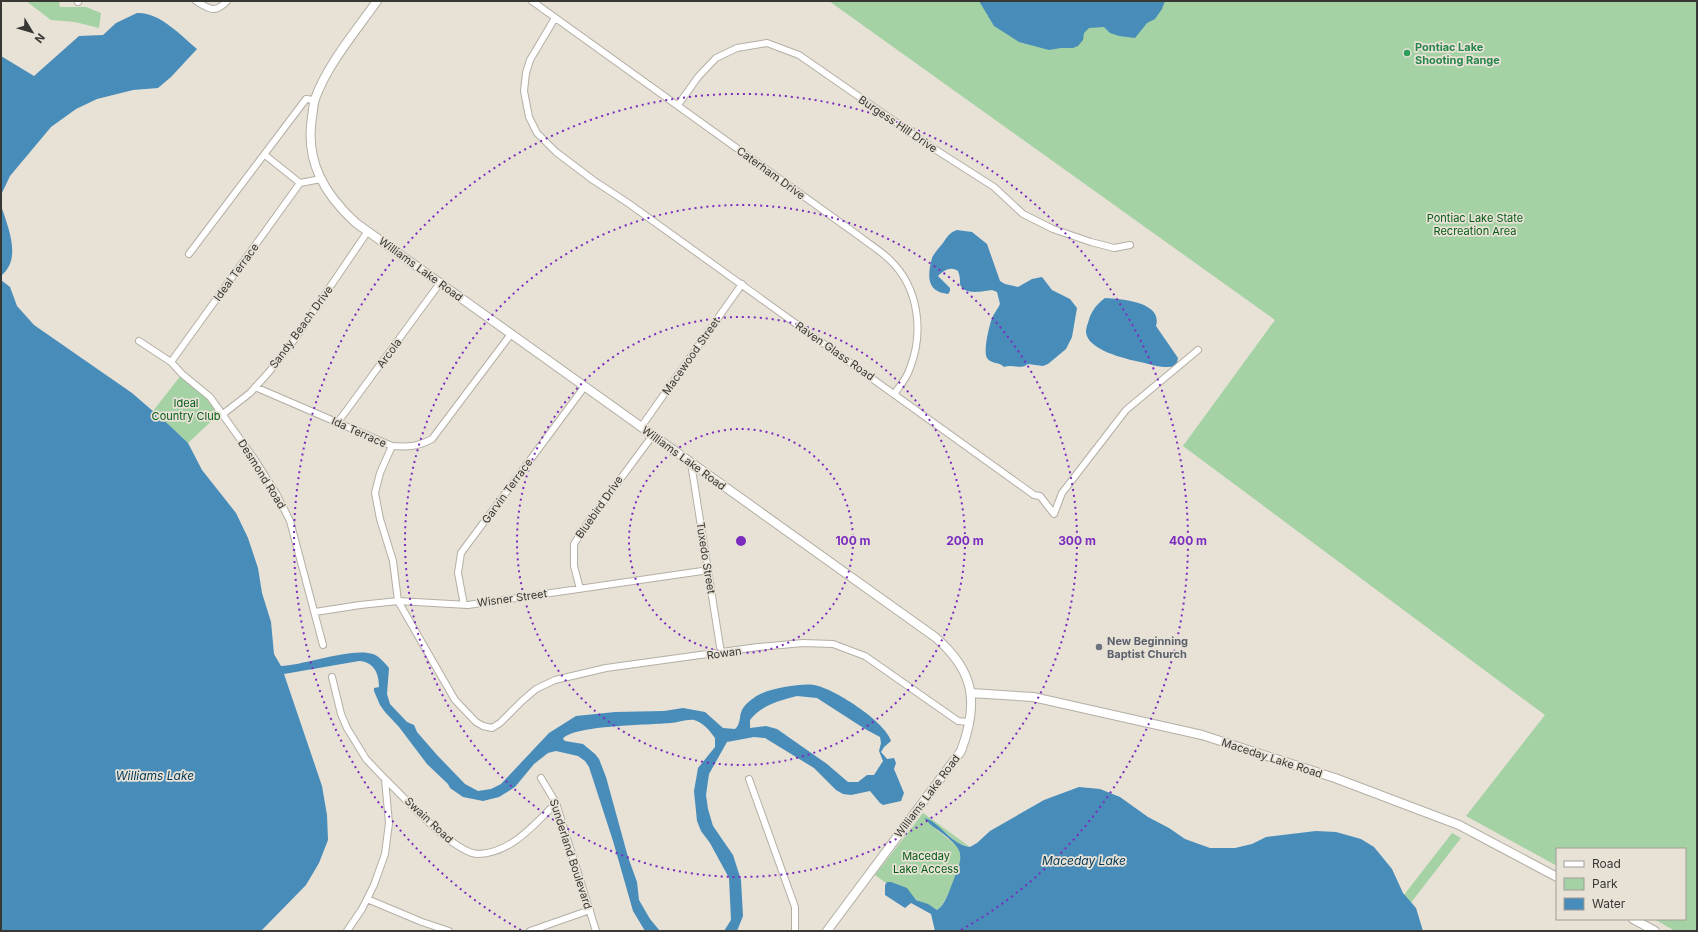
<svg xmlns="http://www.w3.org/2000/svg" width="1698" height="932" viewBox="0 0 1698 932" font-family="Inter,sans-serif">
  <rect width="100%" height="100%" fill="#e7e1d6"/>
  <path fill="#a4d2a4" d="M 26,1 L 59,1 L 60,7 L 86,7 L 101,13 L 99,28 L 75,22 L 51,20 Z
    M 829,1 L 1697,1 L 1697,931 L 1675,931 L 1654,919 L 1685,919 L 1685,849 L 1557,849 L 1557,866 L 1466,816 L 1545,715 L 1183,446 L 1275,320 Z
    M 182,374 L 210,397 L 223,414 L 218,415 L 188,443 L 153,411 Z
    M 923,813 L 970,847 L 958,843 L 942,830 L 926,821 L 958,847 L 961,857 C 960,871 947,900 938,910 L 919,901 L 887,882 L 886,883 L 875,875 Z
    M 1452,833 L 1461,838 L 1389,931 L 1376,931 Z"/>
  <path fill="#488cba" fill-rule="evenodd" d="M 979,1 L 1165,1 L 1162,9 L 1155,19 L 1147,23 L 1135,38 L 1119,36 L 1110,33 L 1104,27 L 1089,28 L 1084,33 L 1083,40 L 1078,46 L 1073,48 L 1061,48 L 1049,50 L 1019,42 L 994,26 Z
    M 137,13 C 160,12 180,35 197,49 L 171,77 L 158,88 L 133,90 L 97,99 L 76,109 L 51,127 L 10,176 L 1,195 L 1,56 L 34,76 L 79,36 L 103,35 L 116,23 Z
    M 1,205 C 6,222 18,248 9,266 C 7,270 4,273 1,276 Z
    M 957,230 L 972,232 L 987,244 L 1000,281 L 1005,284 L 1018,287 L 1032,279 L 1042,277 L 1052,290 L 1070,299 L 1077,308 L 1072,337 L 1066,349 L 1048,364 L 1043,366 L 1028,364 C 1021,370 1012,364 1004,367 C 1000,362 991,364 987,358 C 983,352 989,326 992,318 C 994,313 998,309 1000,304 L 997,292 L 992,290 C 984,291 963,296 960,284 C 960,279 960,276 958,271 C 951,266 944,270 938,276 L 950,288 L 950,291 L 948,294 C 925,292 928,273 932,258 C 934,253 940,247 943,243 C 947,237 950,232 957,230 Z
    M 1,280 L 10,287 L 17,306 L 34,325 L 132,393 L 169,425 L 188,443 L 202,470 L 236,513 L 248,538 L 258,568 L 262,593 L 271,622 L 274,654 L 281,666 C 304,665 353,647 373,654 C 379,656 385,663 389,668 L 387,694 L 390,704 L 407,722 L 414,725 L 417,732 L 437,755 L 465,784 L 478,791 L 491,789 L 501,784 L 549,733 L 576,716 L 615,712 L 664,711 L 683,708 L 705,712 L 723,728 L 735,729 C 741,724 739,716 742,710 C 744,705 751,700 755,697 C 766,689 800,683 814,685 C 833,688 885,721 891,741 L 884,747 L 881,752 L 887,759 L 894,758 L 896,763 L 894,769 L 904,793 L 901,801 L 883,805 L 880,803 L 870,791 L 851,795 L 843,794 L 836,790 L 814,768 L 765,738 L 754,737 L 727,742 L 709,774 L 706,795 L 708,809 L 713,826 L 733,855 L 741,880 L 743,916 L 737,931 L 724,931 L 731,920 L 729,878 L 710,843 L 701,831 L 697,821 L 694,791 L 698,768 L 715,747 L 715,738 C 709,730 704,723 694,720 C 686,719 678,723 670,723 C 652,725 571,725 563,739 L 565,741 L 583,744 L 595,754 L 599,759 L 606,777 L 628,857 L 637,882 L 639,900 L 650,919 L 660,931 L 645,931 L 633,911 L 613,841 L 589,767 L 585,761 L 578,756 L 556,751 L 548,753 L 534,764 L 515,787 L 499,797 L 483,801 L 463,797 L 450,788 L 448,784 L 427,764 L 399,727 L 385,712 L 380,705 L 374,691 L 374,688 L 379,687 C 379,673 374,662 359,661 L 284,674 L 322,786 L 327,815 L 328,840 L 319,863 L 306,885 L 261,931 L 1,931 ZM 797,696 L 817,698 L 865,729 L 880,737 L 881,743 L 879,751 L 883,761 L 874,775 L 867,775 L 858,782 L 848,782 L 827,764 L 777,729 L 766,726 L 750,728 L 750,720 C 762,705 778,701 797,696 Z
    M 1105,298 C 1122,299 1163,302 1156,326 L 1178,358 L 1176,366 C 1162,369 1154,365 1140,362 C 1126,359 1087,350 1086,332 C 1086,329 1087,325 1088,323 C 1091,311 1096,305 1105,298 Z
    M 1079,787 L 1100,789 L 1120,797 L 1148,817 L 1169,828 L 1185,839 L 1210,848 L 1235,848 L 1252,844 L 1266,837 L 1316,831 L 1336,832 L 1361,839 L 1374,847 L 1392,869 L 1403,893 L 1416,908 L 1423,931 L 935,931 L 931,914 L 911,903 L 905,908 L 885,895 L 885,885 L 887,882 L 891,882 L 907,888 L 916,900 L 928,904 L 937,910 C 944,906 949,892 952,884 C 964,854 966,851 938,830 C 933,827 928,823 924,818 C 938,820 951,845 970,847 L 977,843 L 990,831 L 1044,800 Z"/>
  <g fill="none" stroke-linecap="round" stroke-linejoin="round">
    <defs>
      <path id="street" d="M 78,1 L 78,2
        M 196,1 C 209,9 215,14 227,1
        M 532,1 L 859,236 C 869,244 881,251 890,260 C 919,288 924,332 910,368 C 907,378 900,386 894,394
        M 555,18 L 530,60 L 526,73 L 524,91 L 529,117 L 537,133 L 556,152 L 593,180 L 628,203 L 1034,495 L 1040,496 L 1054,514 L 1062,493 L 1126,410 L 1198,350
        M 678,105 L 698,77 L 716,58 L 737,48 L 767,43 L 799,55 L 933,148 L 994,187 L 1023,214 L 1053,229 L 1091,242 L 1114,248 L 1130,245
        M 265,155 L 300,183 L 321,179
        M 189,254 L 306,99 L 314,100
        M 139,341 L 171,362 L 182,374 L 210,397 L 255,460 L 277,495 L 290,521 L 323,645
        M 171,362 L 300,183
        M 255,387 L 392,446 C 409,447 417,447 432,439 L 511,334
        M 223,414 L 250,393 L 269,372 L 294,340 L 368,231
        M 338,422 L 440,283
        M 641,427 L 742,284
        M 392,446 L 380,473 L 375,493 L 380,519 L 393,561 L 398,601 L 455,700 L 476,722 L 483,726 L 492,728 L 500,723 L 522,701 L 536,689 L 555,680 L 606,668 L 758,647 L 803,643 L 833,644 L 865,656 L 958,721 L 969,722
        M 691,463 L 721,653
        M 580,589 L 574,566 L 574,544 L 587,524 L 653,435
        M 464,605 L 458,573 L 461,553 L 585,386
        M 315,612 L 360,605 L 398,601 L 468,605 L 709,570
        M 332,677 L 341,714 L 347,728 L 366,759 L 385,779 L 389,823 L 385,854 L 374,885 L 362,909 L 347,931
        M 541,778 L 556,803 L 596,931
        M 385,779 C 403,796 455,855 479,854 C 511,853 535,824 556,803
        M 749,779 L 795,907 L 795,931
        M 367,899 L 422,922 L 449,931
        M 530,931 L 590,910"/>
      <path id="secondary" d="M 377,1 C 356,31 327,65 315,99 C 313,105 313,112 312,117 C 305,161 324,194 356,223 L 935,637 C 975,671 979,703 961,751 L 827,931
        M 971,693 L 1033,697 L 1202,735 L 1335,778 L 1459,825 L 1557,877
        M 1633,919 L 1655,931"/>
    </defs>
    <use href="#street" stroke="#b4afa5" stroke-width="8"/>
    <use href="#secondary" stroke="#b4afa5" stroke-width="10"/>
    <use href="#street" stroke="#fff" stroke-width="6"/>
    <use href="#secondary" stroke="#fff" stroke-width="8"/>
  </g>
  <g fill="none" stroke="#7b2cbf" stroke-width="2" stroke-dasharray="2 4">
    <circle cx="741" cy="541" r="112"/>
    <circle cx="741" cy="541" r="224"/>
    <circle cx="741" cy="541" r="336"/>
    <path d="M521 930A447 447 0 1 1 961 930"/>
  </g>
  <circle fill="#2e9e5b" stroke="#e7e1d6" stroke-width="1.5" cx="1407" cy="53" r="4"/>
  <circle fill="#6b7280" stroke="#e7e1d6" stroke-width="1.5" cx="1099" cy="647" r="4"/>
  <g text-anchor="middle" stroke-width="3.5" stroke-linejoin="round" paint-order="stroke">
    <g font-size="11" font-weight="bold" fill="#27864d" stroke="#e7e1d6" text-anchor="start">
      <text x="1415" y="51">Pontiac Lake<tspan x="1415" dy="13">Shooting Range</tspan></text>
    </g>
    <g font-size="11" fill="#393733" stroke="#e7e1d6">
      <text transform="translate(898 124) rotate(34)" y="4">Burgess Hill Drive</text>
      <text transform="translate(771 173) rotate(36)" y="4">Caterham Drive</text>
      <text transform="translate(421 269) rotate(36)" y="4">Williams Lake Road</text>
      <text transform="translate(236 272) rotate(-54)" y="4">Ideal Terrace</text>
      <text transform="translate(301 327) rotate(-54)" y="4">Sandy Beach Drive</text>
      <text transform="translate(835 351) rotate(35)" y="4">Raven Glass Road</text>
      <text transform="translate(389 353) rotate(-54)" y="4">Arcola</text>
      <text transform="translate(691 356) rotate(-55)" y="4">Macewood Street</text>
      <text transform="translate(359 432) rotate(24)" y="4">Ida Terrace</text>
      <text transform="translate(684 458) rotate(36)" y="4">Williams Lake Road</text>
      <text transform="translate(262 474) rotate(58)" y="4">Desmond Road</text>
      <text transform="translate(507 491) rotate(-54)" y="4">Garvin Terrace</text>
      <text transform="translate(599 507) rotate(-55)" y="4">Bluebird Drive</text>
      <text transform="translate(706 558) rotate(81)" y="4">Tuxedo Street</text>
      <text transform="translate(512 598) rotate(-8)" y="4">Wisner Street</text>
      <text transform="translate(724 653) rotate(-8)" y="4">Rowan</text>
      <text transform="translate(1272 758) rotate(18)" y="4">Maceday Lake Road</text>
      <text transform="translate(927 796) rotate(-53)" y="4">Williams Lake Road</text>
      <text transform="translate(429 820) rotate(43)" y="4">Swain Road</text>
      <text transform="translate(571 854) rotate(72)" y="4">Sunderland Boulevard</text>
    </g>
    <g font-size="11" fill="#055c16" stroke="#e7e1d6">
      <text x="1475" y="222">Pontiac Lake State<tspan x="1475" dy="13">Recreation Area</tspan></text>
      <text x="186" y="407">Ideal<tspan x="186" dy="13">Country Club</tspan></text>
      <text x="926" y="860">Maceday<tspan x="926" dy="13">Lake Access</tspan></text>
    </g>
    <g font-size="11" font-weight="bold" fill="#5b616d" stroke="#e7e1d6" text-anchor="start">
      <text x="1107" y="645">New Beginning<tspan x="1107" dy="13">Baptist Church</tspan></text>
    </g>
    <g font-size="12" font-style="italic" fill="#003857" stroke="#e7e1d6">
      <text x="155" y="780">Williams Lake</text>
      <text x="1084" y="865">Maceday Lake</text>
    </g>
  </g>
  <circle cx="741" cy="541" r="6" fill="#7b2cbf" stroke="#e7e1d6" stroke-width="2"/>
  <g font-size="12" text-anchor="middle" font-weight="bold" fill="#7b2cbf" stroke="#e7e1d6" stroke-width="3.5" stroke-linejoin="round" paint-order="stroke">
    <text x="853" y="545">100 m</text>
    <text x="965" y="545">200 m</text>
    <text x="1077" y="545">300 m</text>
    <text x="1188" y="545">400 m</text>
  </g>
  <rect width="1698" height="932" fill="none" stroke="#393733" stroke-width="4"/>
  <rect x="1556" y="848" width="130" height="72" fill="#e7e1d6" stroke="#a19d95"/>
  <rect x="1564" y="861" width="20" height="6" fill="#ffffff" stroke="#a19d95"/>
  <text x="1592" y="868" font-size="12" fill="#393733">Road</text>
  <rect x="1564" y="878" width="20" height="12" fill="#a4d2a4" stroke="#a19d95"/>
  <text x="1592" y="888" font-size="12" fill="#393733">Park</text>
  <rect x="1564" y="898" width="20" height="12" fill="#488cba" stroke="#a19d95"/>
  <text x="1592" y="908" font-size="12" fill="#393733">Water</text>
  <g transform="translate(32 32) rotate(128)" stroke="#e7e1d6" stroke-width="3" paint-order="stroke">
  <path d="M0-3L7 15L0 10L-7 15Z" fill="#393733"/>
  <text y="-6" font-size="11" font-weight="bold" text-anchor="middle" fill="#393733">N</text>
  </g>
</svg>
